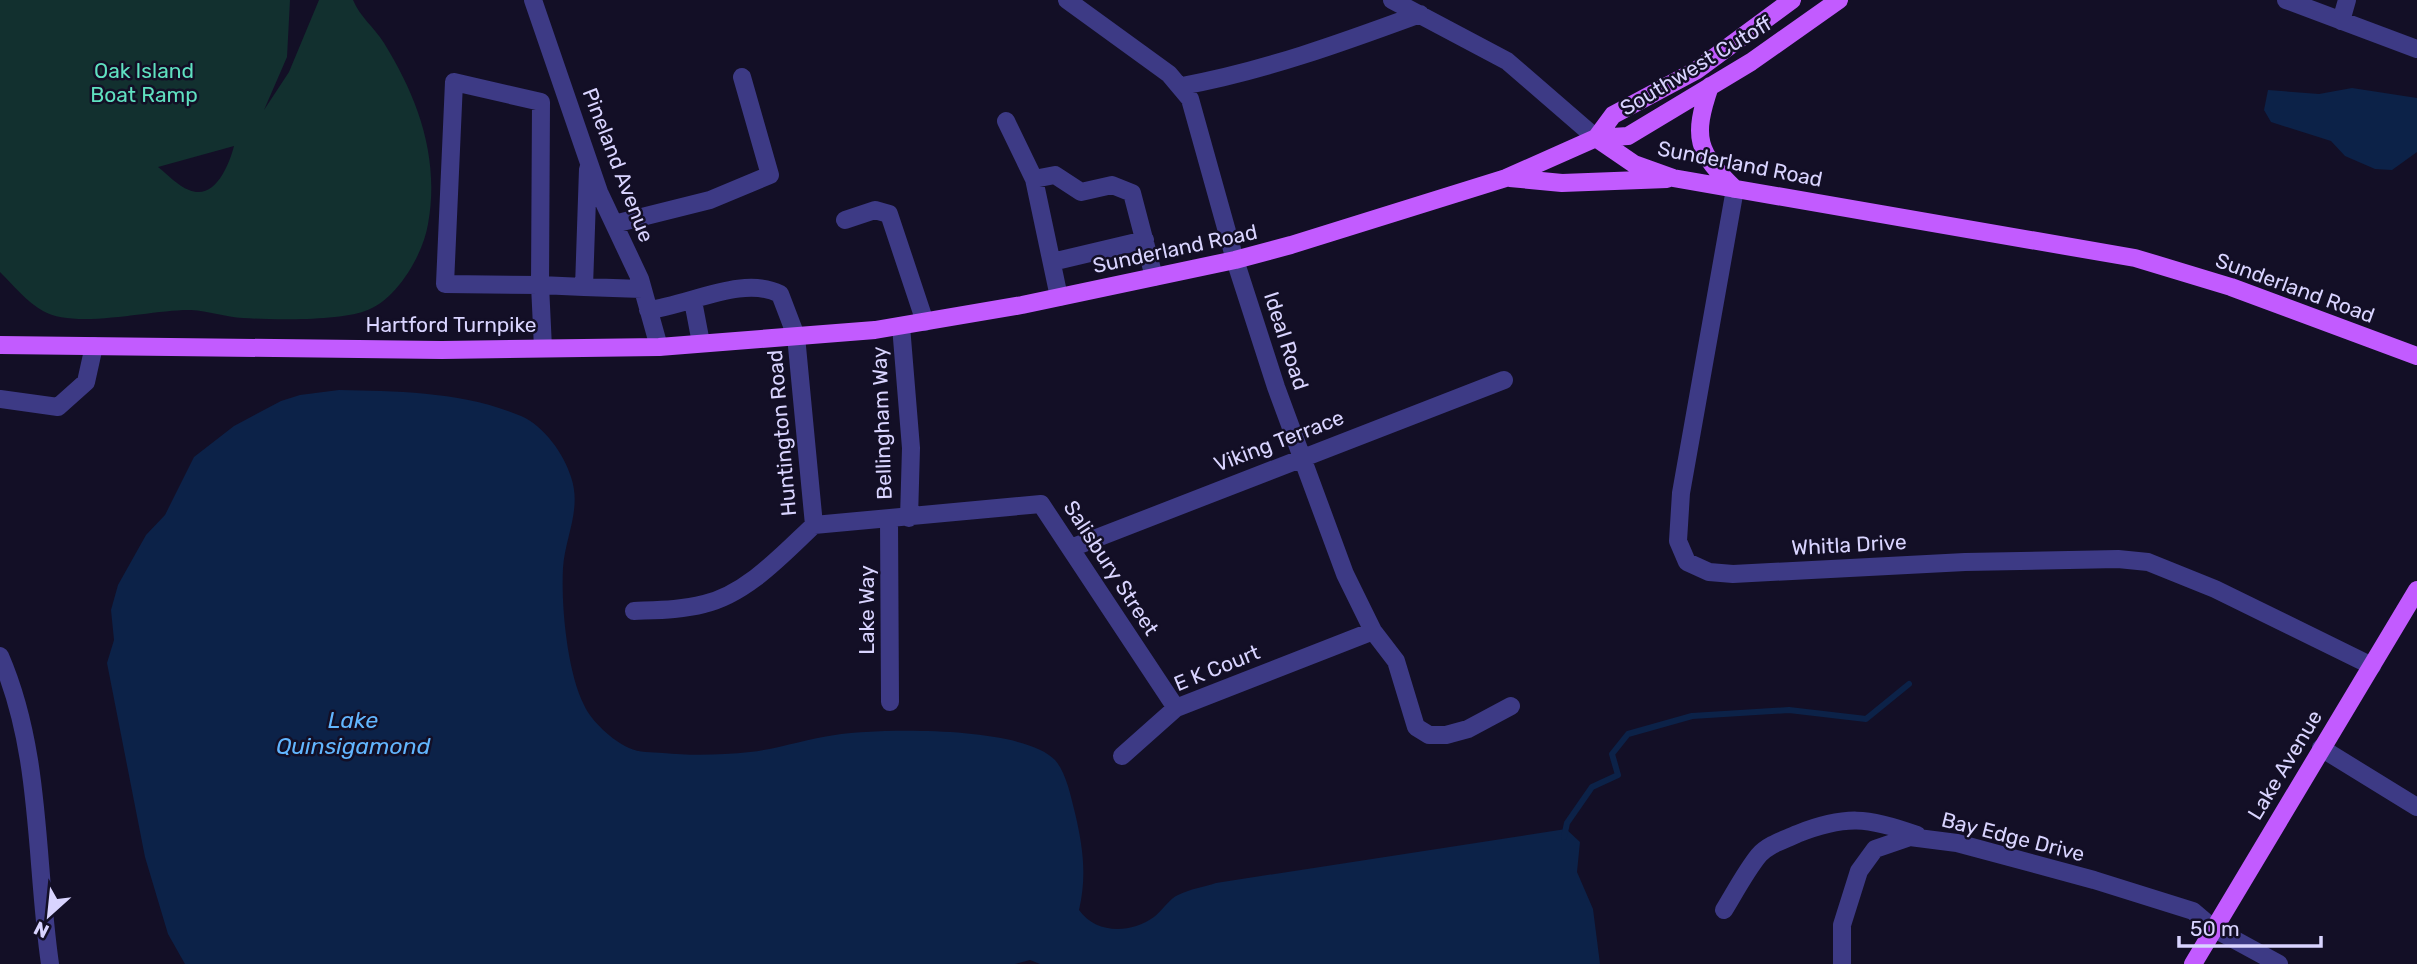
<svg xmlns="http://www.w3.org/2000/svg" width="2417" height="964" viewBox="0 0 2417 964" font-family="Rubik,sans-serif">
  <rect width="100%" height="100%" fill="#130f26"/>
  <path fill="#12302f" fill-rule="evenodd" d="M 0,0 L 290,0 L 287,57 L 264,110 L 289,72 L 319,0 L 353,0 C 360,17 374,27 384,43 C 418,98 440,158 428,224 C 423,255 396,301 365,311 C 337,321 273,320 243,318 C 226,317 208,311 191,310 C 153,309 76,330 43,311 C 27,302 13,285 0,272 ZM 234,146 C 229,165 215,201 189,190 C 178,186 167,174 158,167 Z"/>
  <path fill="#0c2248" d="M 2352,88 L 2417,98 L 2417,152 L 2392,170 L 2375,169 L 2345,156 L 2331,141 L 2271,122 L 2264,110 L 2268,90 L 2319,94 Z
    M 339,390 C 398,391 465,392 521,416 C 544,426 564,454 571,477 C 582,509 565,537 563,568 C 561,605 567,671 584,705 C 591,721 613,741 629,748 C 639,753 652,752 663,753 C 691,756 722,755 750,752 C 778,749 806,739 835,735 C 880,728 1023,726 1055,760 C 1066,772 1071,797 1075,813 C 1083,847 1087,876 1079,910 C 1096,934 1130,934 1154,917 C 1162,911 1169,899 1178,895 C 1190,889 1204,887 1216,883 L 1566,829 L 1580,842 L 1577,872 L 1593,909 L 1600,964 L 1040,964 L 1030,960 L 1015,964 L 185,964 L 168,934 L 145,857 L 107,663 L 114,640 L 111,610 L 118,585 L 146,535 L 165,515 L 194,457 L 234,426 L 281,401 L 300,395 Z"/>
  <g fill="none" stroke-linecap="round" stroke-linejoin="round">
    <path stroke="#0c2248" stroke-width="6" d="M 1564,837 L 1567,823 L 1592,787 L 1618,775 L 1612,754 L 1628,734 L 1692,716 L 1789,710 L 1866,719 L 1909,684"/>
    <path stroke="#3d3a85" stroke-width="18" d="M 533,0 L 599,192 L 640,279 L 659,347
      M 1067,0 L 1169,74 L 1190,99 L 1235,260 L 1276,387 L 1345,574 L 1373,631 L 1396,661 L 1416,727 L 1429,735 L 1446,735 L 1468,729 L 1511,706
      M 1392,0 L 1507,61 L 1596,138
      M 2286,0 L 2417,49
      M 2341,21 L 2347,0
      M 454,82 L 541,102 L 540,285 L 445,284 Z
      M 1182,86 C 1264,71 1341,43 1420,14
      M 1006,121 L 1034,179
      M 588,169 L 584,287 L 642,289
      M 1735,189 L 1681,493 L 1678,541 L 1687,562 L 1709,572 L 1733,574 L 1965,562 L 2118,559 L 2148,562 L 2215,589 L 2372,666
      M 845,220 L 875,210 L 889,214 L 925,322
      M 614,224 L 710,200 L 770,175 L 742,77
      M 1052,262 L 1145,240
      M 1059,297 L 1034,179 L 1055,175 L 1081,192 L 1112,185 L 1132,193 L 1154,277
      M 693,301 L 701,343
      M 648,310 C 690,305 743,275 780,294 L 796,336 L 814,525
      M 901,326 L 911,448 L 909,518
      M 543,348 L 540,285 L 584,287
      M 0,399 L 58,407 L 86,382 L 94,346
      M 889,519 L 890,702
      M 814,525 L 1041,504 L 1176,708
      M 1071,548 L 1504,380
      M 634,611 C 657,610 681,610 704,604 C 747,594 783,554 814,525
      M 0,656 C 42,753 35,860 50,964
      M 2321,748 L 2417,807
      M 1122,756 L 1176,708 L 1373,631
      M 1724,910 C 1735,892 1746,871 1759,855 C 1769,844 1784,840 1797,834 C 1845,815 1868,817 1917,835
      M 1842,964 L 1842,925 L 1859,871 L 1875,849 L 1910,837 L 1957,843 L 2094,880 L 2193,911 L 2213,928 L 2279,964"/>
    <path stroke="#c25bff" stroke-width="18" d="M 1710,86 C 1692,138 1697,152 1735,189
      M 1596,138 L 1634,164 L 1673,178 L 2135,258 L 2231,287 L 2417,356
      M 1596,138 L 1613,115 L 1697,70 L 1792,0
      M 1510,178 L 1562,183 L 1667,179
      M 0,345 L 442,350 L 659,347 L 875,330 L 1022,305 L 1235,260 L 1291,245 L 1506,178 L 1596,138 L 1628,136 L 1751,62 L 1839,0
      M 2193,964 L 2417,590"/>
  </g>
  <g text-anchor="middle" stroke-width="5" stroke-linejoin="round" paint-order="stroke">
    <g font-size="21" fill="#d9d4ff" stroke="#130f26">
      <text transform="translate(1696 66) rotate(-31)" y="7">Southwest Cutoff</text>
      <text transform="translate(1740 164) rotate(11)" y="7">Sunderland Road</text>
      <text transform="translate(618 165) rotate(69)" y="7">Pineland Avenue</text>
      <text transform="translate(1175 249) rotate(-12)" y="7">Sunderland Road</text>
      <text transform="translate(2295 288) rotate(20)" y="7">Sunderland Road</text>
      <text x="451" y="332">Hartford Turnpike</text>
      <text transform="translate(1286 341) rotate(72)" y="7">Ideal Road</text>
      <text transform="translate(882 423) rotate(-92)" y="7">Bellingham Way</text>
      <text transform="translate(782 433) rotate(-95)" y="7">Huntington Road</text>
      <text transform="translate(1279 441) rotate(-21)" y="7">Viking Terrace</text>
      <text transform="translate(1849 545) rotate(-3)" y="7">Whitla Drive</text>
      <text transform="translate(1111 568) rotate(57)" y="7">Salisbury Street</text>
      <text transform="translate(867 610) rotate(-90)" y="7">Lake Way</text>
      <text transform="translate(1217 668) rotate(-22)" y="7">E K Court</text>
      <text transform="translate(2285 765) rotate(-59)" y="7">Lake Avenue</text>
      <text transform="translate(2013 837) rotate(14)" y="7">Bay Edge Drive</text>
    </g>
    <g font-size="21" fill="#5fe0c0" stroke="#130f26">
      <text x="144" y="78">Oak Island<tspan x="144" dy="24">Boat Ramp</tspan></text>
    </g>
    <g font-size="23" font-style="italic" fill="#62b6ff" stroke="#130f26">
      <text x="353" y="728">Lake<tspan x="353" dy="26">Quinsigamond</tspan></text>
    </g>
  </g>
  <g transform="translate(49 915) rotate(207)" stroke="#130f26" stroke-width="5" paint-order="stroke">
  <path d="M0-5L12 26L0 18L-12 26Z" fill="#d9d4ff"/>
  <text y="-10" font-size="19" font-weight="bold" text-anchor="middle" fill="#d9d4ff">N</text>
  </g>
  <path d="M2179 936v10h142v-10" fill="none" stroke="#d9d4ff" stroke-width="3.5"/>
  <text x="2190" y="936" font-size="21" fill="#d9d4ff" stroke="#130f26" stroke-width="5" paint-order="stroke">50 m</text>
</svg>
